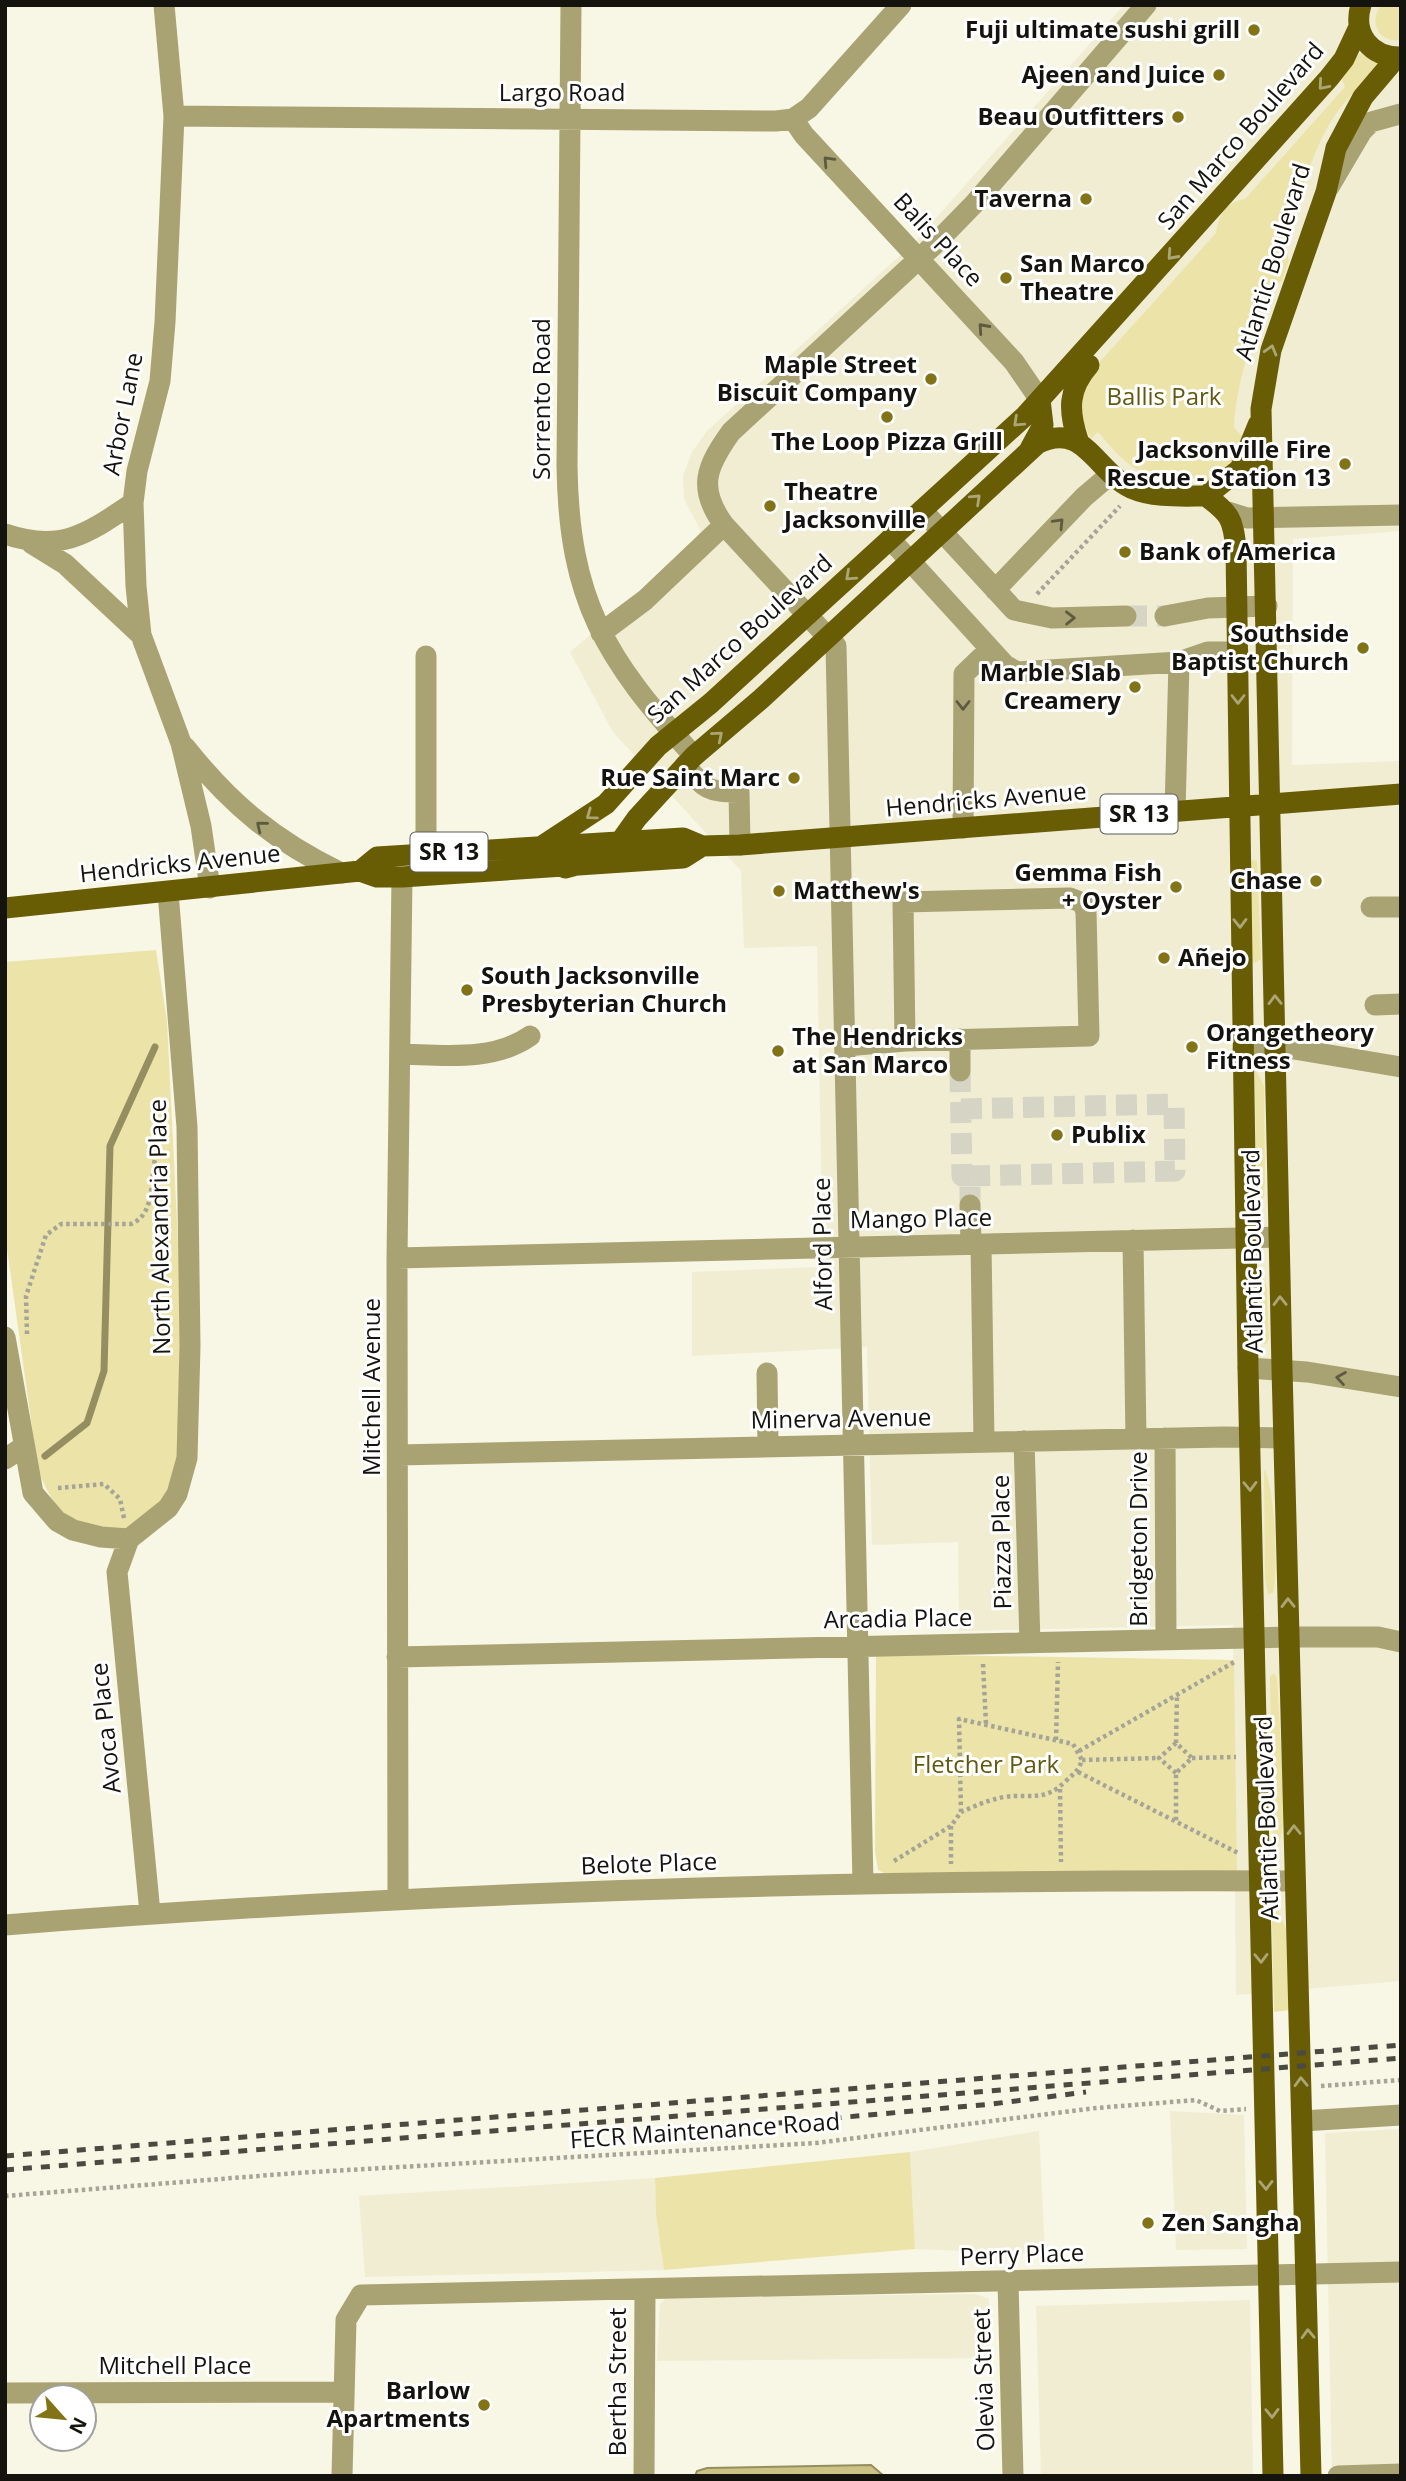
<svg xmlns="http://www.w3.org/2000/svg" width="1406" height="2481" viewBox="0 0 1406 2481" font-family="'Open Sans',sans-serif">
  <rect width="100%" height="100%" fill="#f8f6e4"/>
  <path fill="#f0edd3" d="M 1124,5 L 1401,5 L 1401,531 L 1293,539 L 1292,765 L 1401,761 L 1401,1981 L 1236,1995 L 1233,1625 L 959,1631 L 958,1542 L 872,1545 L 867,1347 L 692,1356 L 692,1272 L 823,1267 L 817,946 L 744,948 L 741,871 L 613,732 L 570,652 L 673,566 L 701,531 L 684,499 L 683,476 L 692,452 L 707,431 L 916,241 Z
    M 1170,2111 L 1244,2115 L 1247,2249 L 1176,2250 Z
    M 1401,2129 L 1401,2476 L 1332,2476 L 1325,2133 Z
    M 1039,2131 L 1045,2254 L 915,2249 L 910,2152 Z
    M 655,2178 L 656,2215 L 664,2270 L 365,2277 L 359,2196 Z
    M 976,2294 L 989,2299 L 989,2358 L 657,2361 L 660,2304 L 666,2298 Z
    M 1250,2300 L 1253,2476 L 1041,2476 L 1036,2306 Z"/>
  <path fill="#ece3a8" d="M 1381,5 L 1401,5 L 1401,40 C 1379,43 1368,23 1381,5 Z
    M 1360,53 L 1378,64 C 1362,85 1343,101 1330,123 C 1310,155 1297,210 1285,246 L 1289,260 L 1282,281 L 1271,287 C 1254,334 1237,377 1234,427 L 1243,438 C 1238,459 1225,477 1204,483 C 1187,473 1174,479 1155,476 C 1130,472 1114,450 1098,432 L 1091,439 L 1077,410 L 1088,375 L 1216,233 C 1219,214 1226,202 1245,199 L 1345,87 L 1342,79 Z
    M 1254,860 L 1257,861 L 1261,959 L 1255,963 L 1251,961 L 1250,861 Z
    M 156,950 L 167,1021 L 183,1344 L 182,1457 L 163,1502 L 126,1532 C 71,1523 61,1525 38,1470 L 5,1234 L 5,962 Z
    M 1255,1068 L 1264,1086 L 1265,1181 L 1264,1196 L 1260,1202 L 1256,1199 Z
    M 1260,1270 L 1267,1287 L 1269,1339 L 1265,1345 L 1259,1326 Z
    M 1264,1470 C 1275,1482 1278,1575 1273,1593 L 1268,1594 L 1265,1578 Z
    M 876,1654 L 1234,1660 L 1237,1874 L 886,1874 L 878,1870 L 875,1851 Z
    M 1274,1673 L 1277,1678 L 1285,1817 L 1278,1849 L 1273,1850 L 1270,1677 Z
    M 1275,1903 L 1287,1931 L 1290,2010 L 1274,2012 L 1272,1922 Z
    M 910,2152 L 915,2249 L 664,2270 L 656,2215 L 655,2178 Z"/>
  <path fill="#ccc284" stroke="#958e60" stroke-width="2" d="M 871,2465 L 884,2476 L 695,2476 L 697,2471 L 707,2468 Z"/>
  <g fill="none" stroke-linecap="round" stroke-linejoin="round">
    <path stroke="#958e60" stroke-width="7" d="M 45,1456 L 87,1423 L 104,1371 L 110,1146 L 155,1047"/>
    <path stroke="#d6d4c4" stroke-width="21" stroke-dasharray="21 10" stroke-linecap="butt" d="M 1126,616 L 1165,616
      M 960,1071 L 962,1176 L 970,1176 L 970,1205
      M 961,1109 L 1174,1104 L 1175,1171 L 970,1176"/>
    <path stroke="#a5a496" stroke-width="4.5" stroke-dasharray="3.5 3.5" stroke-linecap="butt" d="M 1037,594 L 1120,506
      M 27,1334 L 26,1296 L 46,1235 L 61,1224 L 131,1224 C 163,1211 143,1161 166,1132
      M 58,1488 L 104,1484 L 120,1499 L 124,1518
      M 983,1664 L 986,1724
      M 1056,1740 L 1058,1662
      M 1176,1743 L 1177,1695
      M 1079,1751 L 1236,1661
      M 1192,1758 L 1236,1757
      M 1082,1760 L 1159,1758
      M 1078,1772 L 1240,1854
      M 1176,1773 L 1159,1758 L 1176,1743 L 1192,1758 L 1176,1773 L 1176,1821
      M 1060,1789 L 1061,1862
      M 951,1826 L 951,1864
      M 894,1861 L 951,1826 L 961,1812 L 959,1719 L 1073,1744 L 1082,1760 C 1078,1772 1074,1773 1066,1781 C 1043,1803 1031,1793 1004,1797 C 988,1800 975,1806 961,1812
      M 1321,2086 L 1401,2080
      M 5,2196 L 296,2173 L 816,2143 L 1096,2108 L 1196,2100 L 1220,2111 L 1246,2109"/>
    <path stroke="#a9a273" stroke-width="21" d="M 164,5 L 174,116 L 165,322 L 160,381 L 137,471 L 133,503 L 136,586 L 141,635 L 181,743 L 201,826 L 210,888
      M 571,5 L 567,466 C 569,601 605,658 694,756
      M 174,116 L 776,121 L 793,119 L 809,108 L 901,5
      M 793,119 L 804,135 L 1014,362 L 1040,400
      M 1329,187 L 1362,131 L 1371,122 L 1400,114
      M 922,510 L 1014,610 L 1052,618 L 1126,616
      M 1228,512 L 1247,518 L 1401,515
      M 724,525 L 836,646 L 863,1884
      M 5,534 C 61,553 87,534 133,503
      M 890,539 L 1005,665 L 1017,672 L 1179,662 L 1208,652 L 1238,652
      M 31,543 L 65,564 L 141,635
      M 995,590 L 1084,497 L 1111,474
      M 1165,616 L 1208,608 L 1267,606
      M 601,633 L 645,600 L 724,525 C 697,488 706,467 731,432 L 935,244 L 974,204 L 1146,5
      M 185,747 C 231,805 275,841 341,873
      M 685,765 C 705,789 707,792 739,792 L 740,845
      M 1175,811 L 1179,662
      M 963,828 L 964,674 L 990,649
      M 426,854 L 426,656
      M 1371,907 L 1401,907
      M 1375,1005 L 1401,1004
      M 960,1039 L 960,1071
      M 845,1046 L 905,1041 L 1089,1036 L 1086,912 L 1083,903 L 1070,898 L 903,902 L 905,1041
      M 1243,1050 L 1276,1046 L 1401,1067
      M 400,1054 C 443,1055 493,1062 530,1036
      M 970,1205 L 971,1244
      M 1133,1240 L 1136,1439
      M 981,1244 L 984,1442
      M 397,1258 L 1279,1237
      M 5,1337 L 33,1493 L 57,1521 L 73,1530 L 101,1537 L 129,1539
      M 1248,1368 L 1307,1372 L 1401,1387
      M 767,1373 L 768,1446
      M 1165,1438 L 1166,1639
      M 1024,1441 L 1030,1643
      M 399,1455 L 1224,1437 L 1283,1438
      M 5,1459 L 23,1447
      M 129,1539 L 168,1508 L 177,1494 L 187,1458 L 190,1346 L 187,1127 L 168,892
      M 129,1539 L 117,1572 L 150,1913
      M 397,1657 L 1289,1637 L 1378,1637 L 1401,1642
      M 398,1898 L 397,1258 L 402,877
      M 5,1925 C 434,1891 865,1879 1295,1881
      M 1302,2121 L 1401,2115
      M 1008,2282 L 1013,2476
      M 5,2393 L 344,2392
      M 342,2476 L 346,2320 L 361,2295 L 1401,2272
      M 644,2476 L 645,2290
      M 1338,2476 L 1401,2474"/>
    <path stroke="#685c05" stroke-width="21" d="M 1361,5 C 1352,34 1371,58 1401,57
      M 1078,440 C 1068,410 1068,389 1089,365
      M 1030,449 L 1043,425 L 1040,400
      M 1206,496 C 1230,514 1233,518 1236,549 L 1248,1368 L 1273,2476
      M 542,846 L 606,804 L 658,746 L 711,703 L 1025,416 L 1329,78 L 1344,59 L 1359,27
      M 565,868 L 610,856 L 637,818 L 694,756 L 761,699 L 1037,444 C 1084,420 1095,471 1131,488 C 1154,498 1181,496 1206,496 L 1240,469 L 1258,425
      M 360,871 L 377,857 L 683,838 L 702,846 L 740,845 L 1401,794
      M 5,908 L 360,871 L 377,877 L 402,877 L 683,858 L 702,846
      M 1311,2476 L 1282,1369 L 1261,409 L 1271,350 L 1326,192 L 1336,148 L 1363,97 L 1397,57"/>
    <path stroke="#4b4a41" stroke-width="5" stroke-dasharray="9 9" stroke-linecap="butt" d="M 689,2131 L 992,2104 L 1086,2092
      M 5,2156 L 1401,2045
      M 5,2170 L 1401,2058"/>
  </g>
  <defs><path id="oneway-chevron" d="M-2-3.5L2.5 0L-2 3.5" fill="none" stroke-width="1.6" stroke-linecap="round" stroke-linejoin="round" transform="scale(1.75)"/></defs>
  <g stroke="#aca576">
    <use href="#oneway-chevron" transform="translate(1323 85) rotate(131)"/>
    <use href="#oneway-chevron" transform="translate(1172 255) rotate(132)"/>
    <use href="#oneway-chevron" transform="translate(1271 350) rotate(-74)"/>
    <use href="#oneway-chevron" transform="translate(1018 422) rotate(137)"/>
    <use href="#oneway-chevron" transform="translate(976 499) rotate(-43)"/>
    <use href="#oneway-chevron" transform="translate(850 576) rotate(138)"/>
    <use href="#oneway-chevron" transform="translate(1238 699) rotate(90)"/>
    <use href="#oneway-chevron" transform="translate(718 736) rotate(-40)"/>
    <use href="#oneway-chevron" transform="translate(591 815) rotate(144)"/>
    <use href="#oneway-chevron" transform="translate(1240 923) rotate(89)"/>
    <use href="#oneway-chevron" transform="translate(1275 1000) rotate(-91)"/>
    <use href="#oneway-chevron" transform="translate(1280 1301) rotate(-91)"/>
    <use href="#oneway-chevron" transform="translate(1250 1486) rotate(89)"/>
    <use href="#oneway-chevron" transform="translate(1288 1603) rotate(-91)"/>
    <use href="#oneway-chevron" transform="translate(1294 1830) rotate(-91)"/>
    <use href="#oneway-chevron" transform="translate(1261 1958) rotate(89)"/>
    <use href="#oneway-chevron" transform="translate(1301 2082) rotate(-92)"/>
    <use href="#oneway-chevron" transform="translate(1266 2185) rotate(89)"/>
    <use href="#oneway-chevron" transform="translate(1308 2334) rotate(-92)"/>
    <use href="#oneway-chevron" transform="translate(1272 2413) rotate(89)"/>
  </g>
  <g stroke="#5e5a40">
    <use href="#oneway-chevron" transform="translate(828 161) rotate(-133)"/>
    <use href="#oneway-chevron" transform="translate(983 328) rotate(-132)"/>
    <use href="#oneway-chevron" transform="translate(1059 523) rotate(-46)"/>
    <use href="#oneway-chevron" transform="translate(1070 618) rotate(-1)"/>
    <use href="#oneway-chevron" transform="translate(963 705) rotate(90)"/>
    <use href="#oneway-chevron" transform="translate(261 826) rotate(-141)"/>
    <use href="#oneway-chevron" transform="translate(1341 1378) rotate(-171)"/>
  </g>
  <g fill="#827416" stroke="#fff" stroke-width="2.5">
    <circle cx="1254" cy="30" r="7"/>
    <circle cx="1219" cy="75" r="7"/>
    <circle cx="1178" cy="117" r="7"/>
    <circle cx="1086" cy="199" r="7"/>
    <circle cx="1006" cy="278" r="7"/>
    <circle cx="931" cy="379" r="7"/>
    <circle cx="887" cy="417" r="7"/>
    <circle cx="1345" cy="464" r="7"/>
    <circle cx="770" cy="506" r="7"/>
    <circle cx="1125" cy="552" r="7"/>
    <circle cx="1363" cy="648" r="7"/>
    <circle cx="1135" cy="687" r="7"/>
    <circle cx="794" cy="778" r="7"/>
    <circle cx="1316" cy="881" r="7"/>
    <circle cx="1176" cy="887" r="7"/>
    <circle cx="779" cy="891" r="7"/>
    <circle cx="1164" cy="958" r="7"/>
    <circle cx="467" cy="990" r="7"/>
    <circle cx="1192" cy="1047" r="7"/>
    <circle cx="778" cy="1051" r="7"/>
    <circle cx="1057" cy="1135" r="7"/>
    <circle cx="1148" cy="2223" r="7"/>
    <circle cx="484" cy="2405" r="7"/>
  </g>
  <g text-anchor="middle" stroke-width="6" stroke-linejoin="round" paint-order="stroke">
    <g fill="#fff" stroke="#5a5a56" stroke-width="2">
      <rect x="1100.5" y="794.5" width="77" height="39" rx="5"/>
      <rect x="410.5" y="832.5" width="77" height="39" rx="5"/>
    </g>
    <g font-size="23" font-weight="bold" fill="#14130d">
      <text x="1139" y="822">SR 13</text>
      <text x="449" y="860">SR 13</text>
    </g>
    <g font-size="24" font-weight="bold" fill="#14130d" stroke="#fff" text-anchor="end">
      <text x="1240" y="38">Fuji ultimate sushi grill</text>
      <text x="1205" y="83">Ajeen and Juice</text>
      <text x="1164" y="125">Beau Outfitters</text>
      <text x="1072" y="207">Taverna</text>
      <text x="1020" y="272" text-anchor="start">San Marco<tspan x="1020" dy="28">Theatre</tspan></text>
      <text x="917" y="373">Maple Street<tspan x="917" dy="28">Biscuit Company</tspan></text>
      <text x="887" y="450" text-anchor="middle">The Loop Pizza Grill</text>
      <text x="1331" y="458">Jacksonville Fire<tspan x="1331" dy="28">Rescue - Station 13</tspan></text>
      <text x="784" y="500" text-anchor="start">Theatre<tspan x="784" dy="28">Jacksonville</tspan></text>
      <text x="1139" y="560" text-anchor="start">Bank of America</text>
      <text x="1349" y="642">Southside<tspan x="1349" dy="28">Baptist Church</tspan></text>
      <text x="1121" y="681">Marble Slab<tspan x="1121" dy="28">Creamery</tspan></text>
      <text x="780" y="786">Rue Saint Marc</text>
      <text x="1162" y="881">Gemma Fish<tspan x="1162" dy="28">+ Oyster</tspan></text>
      <text x="1302" y="889">Chase</text>
      <text x="793" y="899" text-anchor="start">Matthew's</text>
      <text x="1178" y="966" text-anchor="start">Añejo</text>
      <text x="481" y="984" text-anchor="start">South Jacksonville<tspan x="481" dy="28">Presbyterian Church</tspan></text>
      <text x="1206" y="1041" text-anchor="start">Orangetheory<tspan x="1206" dy="28">Fitness</tspan></text>
      <text x="792" y="1045" text-anchor="start">The Hendricks<tspan x="792" dy="28">at San Marco</tspan></text>
      <text x="1071" y="1143" text-anchor="start">Publix</text>
      <text x="1162" y="2231" text-anchor="start">Zen Sangha</text>
      <text x="470" y="2399">Barlow<tspan x="470" dy="28">Apartments</tspan></text>
    </g>
    <g font-size="24" fill="#14130d" stroke="#fff">
      <text x="562" y="101">Largo Road</text>
      <text transform="translate(1241 136) rotate(-49)" y="8">San Marco Boulevard</text>
      <text transform="translate(938 240) rotate(47)" y="8">Balis Place</text>
      <text transform="translate(1273 262) rotate(-73)" y="8">Atlantic Boulevard</text>
      <text transform="translate(542 399) rotate(-90)" y="8">Sorrento Road</text>
      <text transform="translate(123 414) rotate(-79)" y="8">Arbor Lane</text>
      <text transform="translate(740 639) rotate(-42)" y="8">San Marco Boulevard</text>
      <text transform="translate(986 800) rotate(-5)" y="8">Hendricks Avenue</text>
      <text transform="translate(180 864) rotate(-6)" y="8">Hendricks Avenue</text>
      <text transform="translate(921 1219) rotate(-1)" y="8">Mango Place</text>
      <text transform="translate(160 1227) rotate(-91)" y="8">North Alexandria Place</text>
      <text transform="translate(823 1244) rotate(-91)" y="8">Alford Place</text>
      <text transform="translate(1253 1251) rotate(-91)" y="8">Atlantic Boulevard</text>
      <text transform="translate(372 1387) rotate(-90)" y="8">Mitchell Avenue</text>
      <text transform="translate(841 1419) rotate(-1)" y="8">Minerva Avenue</text>
      <text transform="translate(1139 1539) rotate(-90)" y="8">Bridgeton Drive</text>
      <text transform="translate(1002 1542) rotate(-91)" y="8">Piazza Place</text>
      <text transform="translate(898 1619) rotate(-1)" y="8">Arcadia Place</text>
      <text transform="translate(106 1728) rotate(-96)" y="8">Avoca Place</text>
      <text transform="translate(1267 1818) rotate(-92)" y="8">Atlantic Boulevard</text>
      <text transform="translate(649 1864) rotate(-2)" y="8">Belote Place</text>
      <text transform="translate(705 2131) rotate(-4)" y="8">FECR Maintenance Road</text>
      <text transform="translate(1022 2255) rotate(-2)" y="8">Perry Place</text>
      <text x="175" y="2374">Mitchell Place</text>
      <text transform="translate(984 2380) rotate(-92)" y="8">Olevia Street</text>
      <text transform="translate(618 2382) rotate(-90)" y="8">Bertha Street</text>
    </g>
    <g font-size="24" fill="#63580f" stroke="#fff">
      <text x="1164" y="405">Ballis Park</text>
      <text x="986" y="1773">Fletcher Park</text>
    </g>
  </g>
  <rect width="1406" height="2481" fill="none" stroke="#14130d" stroke-width="14"/>
  <g transform="translate(63 2418) rotate(117)"><circle r="33" fill="#ffffff" stroke="#a1a19e" stroke-width="2"/>
  <path d="M0-5L12 26L0 18L-12 26Z" fill="#827416"/>
  <text y="-10" font-size="19" font-weight="bold" text-anchor="middle" fill="#14130d">N</text>
  </g>
</svg>
